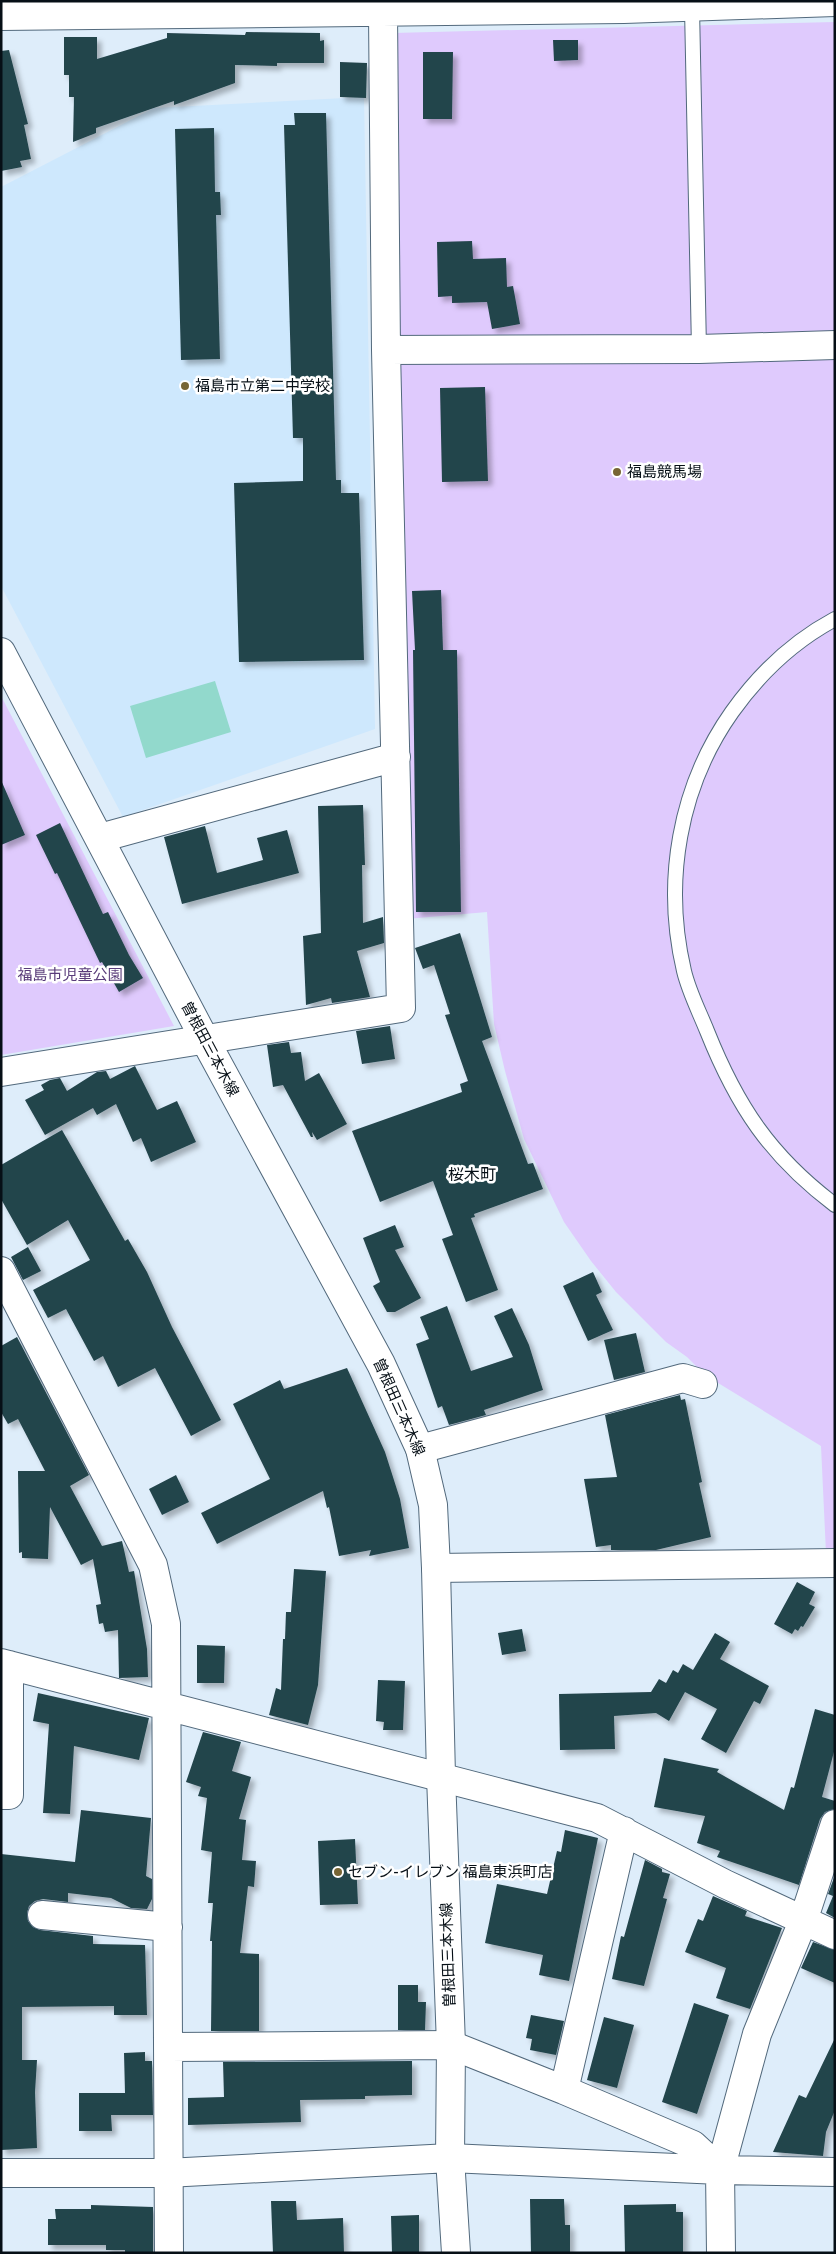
<svg xmlns="http://www.w3.org/2000/svg" width="836" height="2254" viewBox="0 0 836 2254" font-family="'IBM Plex Sans','Noto Sans JP',sans-serif">
  <defs>
    <filter id="shadow"><feDropShadow dx="4.5" dy="4.5" stdDeviation="2.5" flood-color="#0004"/></filter>
  </defs>
  <rect width="100%" height="100%" fill="#deedfa"/>
  <path fill="#cee8fd" d="M 364,97 L 375,729 L 123,817 L 1,586 L 1,187 L 154,108 Z"/>
  <path fill="#dfcafd" d="M 835,22 L 835,1553 L 826,1553 L 821,1446 L 705,1375 L 687,1357 L 666,1342 L 616,1292 L 591,1261 L 564,1222 L 524,1139 L 505,1071 L 494,1024 L 487,912 L 406,919 L 393,33 Z
    M 1,696 L 174,1026 L 1,1055 Z"/>
  <path fill="#92d9cc" d="M 215,681 L 231,732 L 146,758 L 130,706 Z"/>
  <path fill="#23444b" filter="url(#shadow)" d="M 246,32 L 320,33 L 320,41 L 324,40 L 324,63 L 277,63 L 277,66 L 235,65 L 235,83 L 174,105 L 174,101 L 96,128 L 96,133 L 73,142 L 74,97 L 69,97 L 69,75 L 64,75 L 64,37 L 97,37 L 97,59 L 167,38 L 167,33 L 245,35 Z
    M 553,40 L 578,40 L 578,60 L 554,61 Z
    M 9,50 L 28,124 L 24,125 L 31,159 L 20,161 L 22,167 L 1,171 L 1,51 Z
    M 423,52 L 453,52 L 452,119 L 423,119 Z
    M 340,62 L 367,63 L 366,98 L 340,97 Z
    M 294,113 L 326,113 L 336,480 L 341,480 L 341,493 L 359,493 L 364,660 L 239,662 L 234,483 L 303,481 L 303,438 L 293,438 L 284,125 L 295,125 Z
    M 214,128 L 215,192 L 220,192 L 221,215 L 216,215 L 220,359 L 181,360 L 175,129 Z
    M 472,241 L 473,259 L 506,258 L 507,287 L 513,286 L 520,324 L 492,329 L 487,302 L 452,303 L 452,296 L 438,297 L 437,242 Z
    M 485,387 L 488,481 L 442,482 L 440,388 Z
    M 441,590 L 443,650 L 457,650 L 461,912 L 416,912 L 413,650 L 415,650 L 412,591 Z
    M 1,780 L 25,835 L 1,845 Z
    M 363,805 L 365,865 L 362,865 L 363,923 L 383,917 L 384,943 L 357,951 L 370,997 L 332,1003 L 331,998 L 306,1005 L 303,936 L 321,933 L 318,806 Z
    M 60,823 L 103,914 L 108,912 L 129,955 L 143,978 L 119,992 L 102,962 L 100,963 L 57,873 L 55,874 L 36,835 Z
    M 205,826 L 217,873 L 263,860 L 257,838 L 287,830 L 299,873 L 182,904 L 164,837 Z
    M 460,933 L 492,1037 L 482,1041 L 528,1164 L 533,1163 L 543,1189 L 474,1214 L 475,1217 L 471,1218 L 498,1290 L 466,1302 L 442,1239 L 453,1235 L 433,1181 L 380,1202 L 352,1131 L 462,1092 L 460,1084 L 468,1081 L 445,1015 L 450,1014 L 434,965 L 423,969 L 415,948 Z
    M 390,1026 L 395,1059 L 362,1064 L 356,1031 Z
    M 289,1042 L 291,1053 L 301,1052 L 305,1081 L 319,1073 L 347,1124 L 317,1140 L 312,1132 L 313,1137 L 311,1137 L 283,1085 L 273,1087 L 267,1045 Z
    M 135,1066 L 157,1110 L 177,1101 L 196,1142 L 151,1162 L 141,1138 L 133,1142 L 116,1104 L 97,1115 L 93,1108 L 45,1135 L 25,1100 L 44,1090 L 41,1085 L 50,1080 L 60,1078 L 67,1091 L 97,1072 L 106,1071 L 110,1079 Z
    M 62,1130 L 125,1241 L 128,1239 L 147,1272 L 172,1327 L 221,1420 L 191,1436 L 155,1368 L 118,1387 L 103,1356 L 94,1361 L 66,1309 L 48,1318 L 33,1290 L 90,1260 L 68,1220 L 27,1245 L 1,1199 L 1,1165 Z
    M 395,1225 L 404,1247 L 395,1250 L 421,1298 L 395,1312 L 387,1312 L 373,1286 L 380,1282 L 363,1238 Z
    M 28,1247 L 41,1271 L 23,1280 L 11,1257 Z
    M 593,1272 L 602,1292 L 596,1295 L 613,1330 L 588,1341 L 563,1286 Z
    M 447,1306 L 471,1371 L 513,1357 L 494,1316 L 512,1308 L 529,1345 L 543,1390 L 484,1410 L 486,1415 L 449,1425 L 442,1406 L 438,1408 L 416,1344 L 429,1339 L 420,1317 Z
    M 636,1333 L 645,1372 L 614,1380 L 604,1340 Z
    M 17,1337 L 89,1475 L 70,1486 L 102,1546 L 122,1541 L 129,1572 L 134,1571 L 147,1649 L 148,1677 L 119,1678 L 118,1630 L 105,1632 L 103,1623 L 99,1624 L 96,1605 L 101,1604 L 93,1559 L 81,1565 L 50,1507 L 48,1559 L 22,1558 L 22,1552 L 19,1553 L 18,1471 L 45,1471 L 18,1419 L 8,1424 L 1,1412 L 1,1346 Z
    M 347,1368 L 385,1452 L 400,1499 L 409,1548 L 369,1556 L 371,1550 L 339,1556 L 329,1507 L 327,1508 L 323,1491 L 217,1544 L 201,1513 L 270,1479 L 233,1404 L 280,1380 L 284,1389 Z
    M 680,1395 L 681,1400 L 685,1399 L 702,1482 L 699,1483 L 711,1537 L 656,1550 L 611,1550 L 611,1545 L 596,1547 L 584,1479 L 617,1477 L 605,1415 Z
    M 176,1475 L 189,1502 L 162,1515 L 149,1489 Z
    M 294,1569 L 326,1571 L 318,1685 L 308,1725 L 269,1715 L 276,1688 L 281,1690 L 283,1639 L 285,1639 L 286,1612 L 291,1612 Z
    M 797,1582 L 815,1592 L 809,1604 L 815,1607 L 803,1627 L 801,1626 L 798,1631 L 795,1629 L 792,1634 L 774,1624 Z
    M 522,1629 L 526,1651 L 502,1655 L 498,1633 Z
    M 715,1633 L 730,1642 L 720,1659 L 769,1686 L 760,1704 L 754,1701 L 726,1753 L 701,1739 L 717,1709 L 685,1692 L 669,1721 L 656,1713 L 614,1716 L 615,1749 L 560,1750 L 559,1694 L 651,1692 L 659,1679 L 666,1683 L 673,1670 L 678,1673 L 683,1664 L 693,1670 Z
    M 197,1645 L 225,1646 L 224,1683 L 197,1683 Z
    M 378,1680 L 405,1681 L 403,1730 L 383,1730 L 384,1722 L 376,1721 Z
    M 38,1693 L 149,1718 L 139,1760 L 74,1746 L 70,1814 L 43,1813 L 49,1724 L 33,1721 Z
    M 815,1709 L 835,1715 L 835,1748 L 822,1797 L 835,1801 L 835,1809 L 825,1812 L 820,1819 L 799,1885 L 717,1857 L 720,1851 L 697,1843 L 705,1816 L 654,1807 L 664,1758 L 719,1769 L 717,1772 L 784,1810 L 791,1787 L 794,1788 Z
    M 203,1732 L 241,1742 L 232,1771 L 251,1777 L 239,1819 L 246,1820 L 242,1860 L 256,1861 L 254,1887 L 248,1886 L 240,1953 L 259,1954 L 259,2031 L 211,2031 L 212,1941 L 210,1941 L 213,1903 L 208,1903 L 212,1852 L 201,1850 L 207,1798 L 198,1796 L 201,1787 L 186,1782 Z
    M 81,1810 L 151,1818 L 146,1876 L 152,1879 L 152,1899 L 147,1909 L 131,1908 L 111,1898 L 68,1893 L 68,1902 L 43,1899 L 35,1901 L 29,1906 L 27,1913 L 28,1921 L 33,1927 L 40,1930 L 93,1936 L 93,1944 L 145,1945 L 147,2015 L 114,2015 L 114,2006 L 22,2007 L 22,2060 L 37,2060 L 35,2092 L 37,2148 L 1,2150 L 1,1854 L 75,1862 Z
    M 565,1830 L 598,1838 L 569,1981 L 539,1975 L 543,1955 L 485,1943 L 497,1884 L 547,1894 L 557,1851 L 561,1852 Z
    M 355,1839 L 358,1904 L 320,1905 L 318,1841 Z
    M 645,1860 L 662,1869 L 662,1872 L 670,1874 L 663,1898 L 667,1899 L 644,1986 L 612,1979 L 621,1936 L 624,1937 Z
    M 835,1875 L 835,1918 L 826,1913 L 833,1896 L 828,1894 Z
    M 713,1896 L 747,1911 L 745,1916 L 782,1928 L 750,2009 L 716,1998 L 726,1968 L 685,1952 L 698,1919 L 703,1921 Z
    M 813,1942 L 835,1950 L 835,1983 L 801,1968 Z
    M 398,1985 L 418,1985 L 418,2002 L 426,2002 L 425,2030 L 398,2030 Z
    M 694,2003 L 729,2015 L 697,2114 L 662,2102 Z
    M 531,2015 L 564,2021 L 556,2055 L 530,2050 L 532,2039 L 526,2038 Z
    M 604,2017 L 634,2025 L 617,2088 L 587,2080 Z
    M 835,2038 L 835,2110 L 826,2132 L 823,2156 L 773,2152 L 799,2095 L 806,2098 Z
    M 145,2052 L 145,2061 L 152,2061 L 153,2115 L 111,2115 L 112,2131 L 79,2131 L 79,2093 L 125,2093 L 124,2053 Z
    M 412,2061 L 412,2095 L 365,2096 L 365,2099 L 300,2100 L 301,2122 L 188,2125 L 188,2098 L 224,2097 L 223,2062 Z
    M 530,2199 L 564,2199 L 565,2225 L 570,2225 L 570,2253 L 531,2253 Z
    M 271,2201 L 296,2201 L 297,2220 L 343,2218 L 344,2253 L 273,2253 Z
    M 676,2204 L 676,2212 L 683,2212 L 683,2253 L 625,2253 L 624,2205 Z
    M 91,2205 L 153,2207 L 153,2253 L 125,2253 L 125,2250 L 106,2250 L 106,2245 L 48,2245 L 48,2219 L 56,2219 L 55,2209 L 91,2209 Z
    M 419,2215 L 419,2253 L 392,2253 L 391,2216 Z"/>
  <g fill="none" stroke-linecap="round" stroke-linejoin="round">
    <defs>
      <path id="lane" d="M 692,8 L 699,349
        M 835,619 C 794,641 759,674 732,712 C 679,787 663,882 684,971 C 689,992 699,1011 707,1031 C 737,1106 770,1156 835,1205"/>
      <path id="street" d="M 1,16 L 624,9 L 835,2
        M 386,350 L 699,349 L 835,345
        M 100,838 L 396,757
        M 1,1072 L 401,1008 L 386,350 L 383,13
        M 1,1271 L 153,1565 L 166,1624 L 169,2253
        M 420,1449 L 683,1378 L 703,1384
        M 436,1568 L 835,1563
        M 1,1663 L 597,1818 L 725,1884 L 835,1935
        M 1,1795 L 9,1795 L 9,1665
        M 42,1915 L 168,1927
        M 169,2047 L 451,2045 L 564,2090 L 693,2145 L 720,2170
        M 564,2090 L 624,1831
        M 450,2158 L 720,2170 L 835,2172
        M 721,2253 L 720,2170 L 757,2034 L 803,1921 L 835,1824"/>
      <path id="secondary" d="M 1,652 L 205,1040 L 381,1364 L 420,1449 L 433,1505 L 436,1568 L 441,1776 L 451,2045 L 450,2158 L 456,2253
        M 1,2173 L 167,2173 L 450,2158"/>
    </defs>
    <use href="#lane" stroke="#52697c" stroke-width="16"/>
    <use href="#street" stroke="#52697c" stroke-width="30"/>
    <use href="#secondary" stroke="#52697c" stroke-width="30"/>
    <use href="#lane" stroke="#fff" stroke-width="14"/>
    <use href="#street" stroke="#fff" stroke-width="28"/>
    <use href="#secondary" stroke="#fff" stroke-width="28"/>
  </g>
  <g fill="#776534" stroke="#fff" stroke-width="2">
    <circle cx="185" cy="386" r="5"/>
    <circle cx="617" cy="472" r="5"/>
    <circle cx="338" cy="1872" r="5"/>
  </g>
  <g text-anchor="middle" stroke-width="5" stroke-linejoin="round" paint-order="stroke">
    <g font-size="15" fill="#060f16" stroke="#fff" text-anchor="start">
      <text x="195" y="391">福島市立第二中学校</text>
      <text x="627" y="477">福島競馬場</text>
      <text x="348" y="1877">セブン-イレブン 福島東浜町店</text>
    </g>
    <g font-size="15" fill="#593c7a" stroke="#fff">
      <text x="70" y="980">福島市児童公園</text>
    </g>
    <g font-size="15" fill="#060f16" stroke="#fff">
      <text transform="translate(210 1049) rotate(62)" y="5">曽根田三本木線</text>
      <text transform="translate(399 1407) rotate(66)" y="5">曽根田三本木線</text>
      <text transform="translate(448 1955) rotate(-92)" y="5">曽根田三本木線</text>
    </g>
    <g font-size="16" fill="#060f16" stroke="#fff">
      <text x="472" y="1180">桜木町</text>
    </g>
  </g>
  <rect width="836" height="2254" fill="none" stroke="#060f16" stroke-width="5"/>
</svg>
